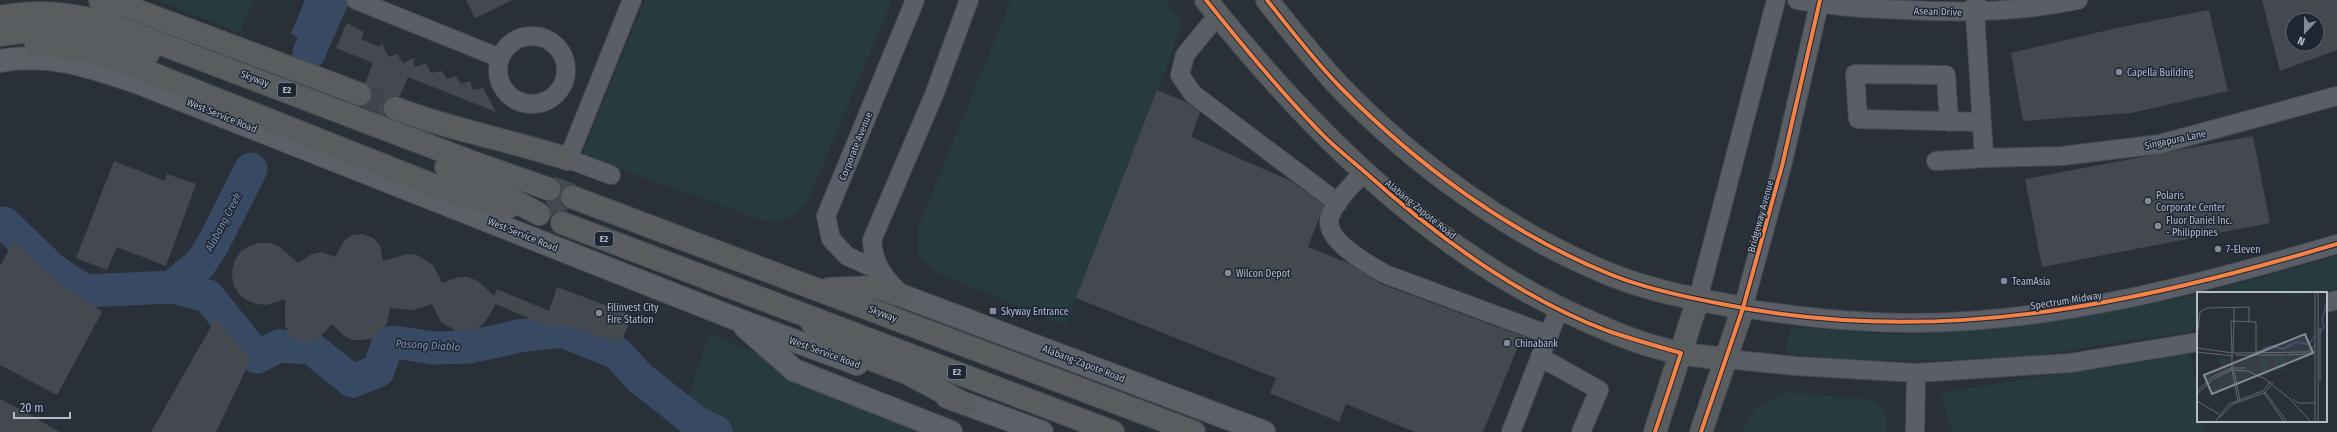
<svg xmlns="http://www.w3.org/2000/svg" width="2337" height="432" viewBox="0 0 2337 432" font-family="'Fira Sans Condensed',sans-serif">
  <rect width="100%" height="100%" fill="#2a3038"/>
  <path fill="#273a3e" d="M 157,0 L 254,0 L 240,33 Z
    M 645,0 L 892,0 L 810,196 C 795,219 786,225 759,219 L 582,155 Z
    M 1011,0 L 1165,0 L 1182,22 L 1168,64 L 1066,326 L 933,271 L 918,253 L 917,230 Z
    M 2337,256 L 2337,288 L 2320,293 L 2206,293 Z
    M 2198,295 L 2198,330 L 2038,355 L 1953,360 L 1855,361 L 1785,353 L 1791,327 L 1899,335 L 1997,330 Z
    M 709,334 L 958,432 L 730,432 L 685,406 Z
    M 2190,353 L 2198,392 L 2198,421 L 2204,421 L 2206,432 L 1952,432 L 1940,393 Z
    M 1785,392 L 1874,400 L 1886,412 L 1887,432 L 1741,432 L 1755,409 Z"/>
  <path fill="#384963" d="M 305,0 L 348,0 L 328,50 L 311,49 L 291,33 Z"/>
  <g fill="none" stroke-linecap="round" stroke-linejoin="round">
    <path stroke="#384963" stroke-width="33" d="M 309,53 L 332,0
      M 0,225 L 4,223 L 53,270 L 85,291 L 172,287 L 208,296 L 257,357 L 279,346 L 311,348 L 352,381 L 378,371 L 388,343 L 395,342 L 433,348 L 470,347 L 519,336 L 562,331 L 617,353 L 640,378 L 697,423 L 716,432
      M 172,287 L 200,264 L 213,244 L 251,169"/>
  </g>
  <path fill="#444950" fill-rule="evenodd" d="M 466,0 L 513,0 L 475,18 Z
    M 2262,0 L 2337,0 L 2337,50 L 2280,71 ZM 2293,20 L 2317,20 L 2317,44 L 2293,44 Z
    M 2209,10 L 2228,91 L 2131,113 L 2023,121 L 2011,53 L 2121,27 Z
    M 347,23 L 364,32 L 361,39 L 380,47 L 381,42 L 389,57 L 397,54 L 403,63 L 415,58 L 413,63 L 415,67 L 426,63 L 431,73 L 442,71 L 447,79 L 456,76 L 461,84 L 470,81 L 473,90 L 483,88 L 496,112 L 408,77 L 400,96 L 392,96 L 383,103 L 383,110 L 385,116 L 360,106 L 368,104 L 372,98 L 372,92 L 365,83 L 373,63 L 336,48 Z
    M 1157,90 L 1186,102 L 1200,112 L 1191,137 L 1291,181 L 1324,205 L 1308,247 L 1348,263 L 1381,284 L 1530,339 L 1527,343 L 1519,344 L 1483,432 L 1415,432 L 1346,404 L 1339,422 L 1270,393 L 1276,378 L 1076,298 Z
    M 2253,136 L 2270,223 L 2042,267 L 2025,179 Z
    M 114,161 L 165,181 L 167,174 L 196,184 L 166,266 L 117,247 L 107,270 L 76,258 Z
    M 554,176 L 577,185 L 570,185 L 561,192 L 561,186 Z
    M 560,194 L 562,205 L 568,209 L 566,211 L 554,213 L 550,218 L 550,208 L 545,201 L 552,201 Z
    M 363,234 L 373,238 L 380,245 L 383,261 L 407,254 L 417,255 L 433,265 L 442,283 L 459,277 L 468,277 L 478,281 L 494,296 L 497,289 L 549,311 L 557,287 L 632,315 L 621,343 L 563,325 L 544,327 L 545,325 L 496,304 L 484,323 L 477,329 L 458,332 L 441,322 L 432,304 L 414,310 L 390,308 L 387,324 L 373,338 L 363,340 L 352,340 L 343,335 L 332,324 L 319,338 L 309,342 L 299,341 L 290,335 L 285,325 L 285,299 L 267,305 L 257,304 L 246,300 L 238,293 L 233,283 L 232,272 L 234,262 L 240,252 L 249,246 L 259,243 L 270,243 L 280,247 L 298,263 L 312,254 L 322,252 L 335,257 L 344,241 L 352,235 Z
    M 14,241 L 64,288 L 65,286 L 102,312 L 57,395 L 0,365 L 0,266 Z
    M 216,318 L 251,359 L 216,432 L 151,432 Z
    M 0,399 L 25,412 L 60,432 L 0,432 Z"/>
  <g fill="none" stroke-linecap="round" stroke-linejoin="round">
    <path stroke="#3f454e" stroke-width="22" stroke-dasharray="22 11" stroke-linecap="butt" d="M 360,94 L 395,108"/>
    <defs>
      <path id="minor" d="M 356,0 L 500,58
        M 1797,0 C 1834,7 1869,9 1906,10 C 1966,13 2020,12 2078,0
        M 1820,0 L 1782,166 L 1743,308 C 1799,317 1855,323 1912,323 C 2054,323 2201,284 2337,244
        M 1976,0 L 1975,13 L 1984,158 L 2062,156 L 2160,144 L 2337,96
        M 1218,15 L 1185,55 L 1180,75 L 1193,94 L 1338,203
        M498 70a34 34 0 1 1 68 0a34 34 0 1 1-68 0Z
        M 1949,122 L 1946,75 L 1855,74 L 1858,119 L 1982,122
        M 1936,161 L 1984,158
        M 1364,172 C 1352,185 1337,199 1330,216 C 1322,239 1369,265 1385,274 L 1549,335
        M 611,175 L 568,159 L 632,0
        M 880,271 L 847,256 L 831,239 L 826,216 L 915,0
        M 903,296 C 885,279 873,265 872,240 L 934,95 L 969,0
        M 1698,299 L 1776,0
        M 2326,303 L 2337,300
        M 1540,357 L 1599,390 L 1581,432
        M 1726,359 L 1796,366 L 1916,373 L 2070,363 L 2198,342
        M 1511,432 L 1559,309
        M 1915,432 L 1916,373"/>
      <path id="major" d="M 0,61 C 52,52 91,67 139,83 L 736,319 L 857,364
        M 903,296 L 1264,432
        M 745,327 L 794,370 L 951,432
        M 947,397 L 1042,432"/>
      <path id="highway" d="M 100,0 L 125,6 L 360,94
        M 1206,0 C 1309,129 1430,251 1583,319 C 1614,333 1647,347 1681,353 C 1696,356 1711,357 1726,359
        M 1267,0 C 1290,29 1314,59 1339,86 C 1414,164 1513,236 1614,276 C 1655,292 1700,300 1743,308 L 1701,432
        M 0,17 C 39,10 63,13 101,21 L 472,162 L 549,189
        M 0,35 C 31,30 65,29 96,35 C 113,39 131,48 148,54
        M 36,44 L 87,51 L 133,66 L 458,195 L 509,207
        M 395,108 C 451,130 510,140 568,159
        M 446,167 L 466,175 L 539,214
        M 572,197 L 1194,432
        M 562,223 L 1113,432
        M 829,289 L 876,287 L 903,296
        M 812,323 L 839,347 L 907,373 L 965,404
        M 1655,432 L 1698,299"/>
    </defs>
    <use href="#minor" stroke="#484c53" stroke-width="20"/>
    <use href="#major" stroke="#484c55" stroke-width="24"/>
    <use href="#highway" stroke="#474c53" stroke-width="24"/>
    <use href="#minor" stroke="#5a5e66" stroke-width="18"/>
    <use href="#major" stroke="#5c6168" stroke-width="22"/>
    <use href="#highway" stroke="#5a5d60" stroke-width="22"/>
    <defs>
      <path id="cycleway" d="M 1206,0 C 1242,45 1279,90 1319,131 C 1333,146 1350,159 1366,173 C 1437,237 1518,297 1608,331 C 1632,339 1656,346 1681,353 L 1655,432
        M 1267,0 C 1290,29 1314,60 1340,87 C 1417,165 1510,234 1612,275 C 1647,289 1685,297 1722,304 C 1936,348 2131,305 2337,244
        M 1701,432 L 1743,308 L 1782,166 L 1820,0"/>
    </defs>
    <use href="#cycleway" stroke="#1d2633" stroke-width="6"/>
    <use href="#cycleway" stroke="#f48246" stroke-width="4"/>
  </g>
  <g fill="#848b96" stroke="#1d2633" stroke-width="1.5">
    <circle cx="2119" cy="72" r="4"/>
    <circle cx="2148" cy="201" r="4"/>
    <circle cx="2158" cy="226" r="4"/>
    <circle cx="2218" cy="249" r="4"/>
    <circle cx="1228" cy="273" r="4"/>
    <circle cx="2004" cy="281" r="4"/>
    <rect x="989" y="307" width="8" height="8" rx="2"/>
    <circle cx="599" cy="313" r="4"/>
    <circle cx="1507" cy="343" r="4"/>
  </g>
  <g text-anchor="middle" stroke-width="3" stroke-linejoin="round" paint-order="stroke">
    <g fill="#1d2633" stroke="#878f9c" stroke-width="1">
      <rect x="278" y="83" width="18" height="14" rx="3"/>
      <rect x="595" y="232" width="18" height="14" rx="3"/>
      <rect x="948" y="365" width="18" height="14" rx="3"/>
    </g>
    <g font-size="9" font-weight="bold" fill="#b4bcc9">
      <text x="287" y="93">E2</text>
      <text x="604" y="242">E2</text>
      <text x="957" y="375">E2</text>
    </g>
    <g font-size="10" fill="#b4bcc9" stroke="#1d2633">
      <text transform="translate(1938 11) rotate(2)" y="4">Asean Drive</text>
      <text transform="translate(255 78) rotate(21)" y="4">Skyway</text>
      <text transform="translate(222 115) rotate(22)" y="4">West Service Road</text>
      <text transform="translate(2175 139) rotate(-12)" y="4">Singapura Lane</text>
      <text transform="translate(855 146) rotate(-68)" y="4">Corporate Avenue</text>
      <text transform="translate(1421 209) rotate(39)" y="4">Alabang-Zapote Road</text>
      <text transform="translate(1760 216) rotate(-75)" y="4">Bridgeway Avenue</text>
      <text transform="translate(523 234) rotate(22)" y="4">West Service Road</text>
      <text transform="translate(2066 300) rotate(-9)" y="4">Spectrum Midway</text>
      <text transform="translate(883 313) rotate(21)" y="4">Skyway</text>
      <text transform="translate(825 352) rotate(20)" y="4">West Service Road</text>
      <text transform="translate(1084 363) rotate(21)" y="4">Alabang-Zapote Road</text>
    </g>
    <g font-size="10" fill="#b4bcc9" stroke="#1d2633" text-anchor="start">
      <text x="2127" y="76">Capella Building</text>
      <text x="2156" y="199">Polaris<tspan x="2156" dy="12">Corporate Center</tspan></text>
      <text x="2166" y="224">Fluor Daniel Inc.<tspan x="2166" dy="12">- Philippines</tspan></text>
      <text x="2226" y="253">7-Eleven</text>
      <text x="1236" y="277">Wilcon Depot</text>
      <text x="2012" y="285">TeamAsia</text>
      <text x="607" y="311">Filinvest City<tspan x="607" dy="12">Fire Station</tspan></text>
      <text x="1001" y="315">Skyway Entrance</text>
      <text x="1515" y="347">Chinabank</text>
    </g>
    <g font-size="11" font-style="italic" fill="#7c92b1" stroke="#1d2633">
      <text transform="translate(223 222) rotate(-62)" y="4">Alabang Creek</text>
      <text transform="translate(428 345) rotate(3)" y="4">Pasong Diablo</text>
    </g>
  </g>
  <g transform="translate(2197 292)">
    <rect width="130" height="130" fill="#2a3038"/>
    <path d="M 87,0 L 108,0 L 108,5 L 88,5 ZM 22,65 L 32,66 L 32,75 L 28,77 L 21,71 ZM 88,65 L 88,79 L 77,79 L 78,66 ZM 64,66 L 72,67 L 71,85 L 64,81 Z" fill="#273a3e"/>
    <path fill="none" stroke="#384963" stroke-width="2" d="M 123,40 L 127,35 L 125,29 L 130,8M 65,57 L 74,54 L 86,57 L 99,50 L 112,52 L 118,44"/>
    <path fill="none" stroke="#616872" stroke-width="1" d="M 3,20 L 10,16 L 52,15 L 52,30M 37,29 L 37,16M 37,29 L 36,61 L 111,60 L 118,54M 123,35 L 123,89M 0,47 L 3,20M 0,56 L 36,61M 0,60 L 36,64M 35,60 L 34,29 L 59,30 L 59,59 L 63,59M 35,61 L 35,78 L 51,79 L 68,87 L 93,107 L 114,130M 38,63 L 88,63M 89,63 L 111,62 L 118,59M 35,76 L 48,76M 37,79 L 43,108M 0,99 L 15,85 L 35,76M 68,100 L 90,130M 67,101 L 87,130M 0,102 L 16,87 L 35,78 L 41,109M 96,107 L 101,111 L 119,111M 0,109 L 22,122M 22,126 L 36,112 L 67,101 L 76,91M 18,130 L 32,112 L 66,99 L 74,89M 118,130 L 118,0M 121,130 L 121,0"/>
    <path fill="#848b96" fill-opacity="0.15" stroke="#848b96" stroke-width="2" d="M 108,42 L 116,61 L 15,102 L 7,83 Z"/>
    <rect width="130" height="130" fill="none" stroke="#b4bcc9" stroke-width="2"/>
  </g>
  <g transform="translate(2305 32) rotate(202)"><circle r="19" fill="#1d2633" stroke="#59626f"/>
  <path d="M0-3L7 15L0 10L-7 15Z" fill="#848b96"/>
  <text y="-6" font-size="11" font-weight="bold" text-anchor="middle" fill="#b4bcc9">N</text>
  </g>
  <path d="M14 412v6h56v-6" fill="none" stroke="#b4bcc9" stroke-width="2"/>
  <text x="20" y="412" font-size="12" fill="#b4bcc9" stroke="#1d2633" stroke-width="3" paint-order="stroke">20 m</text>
</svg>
